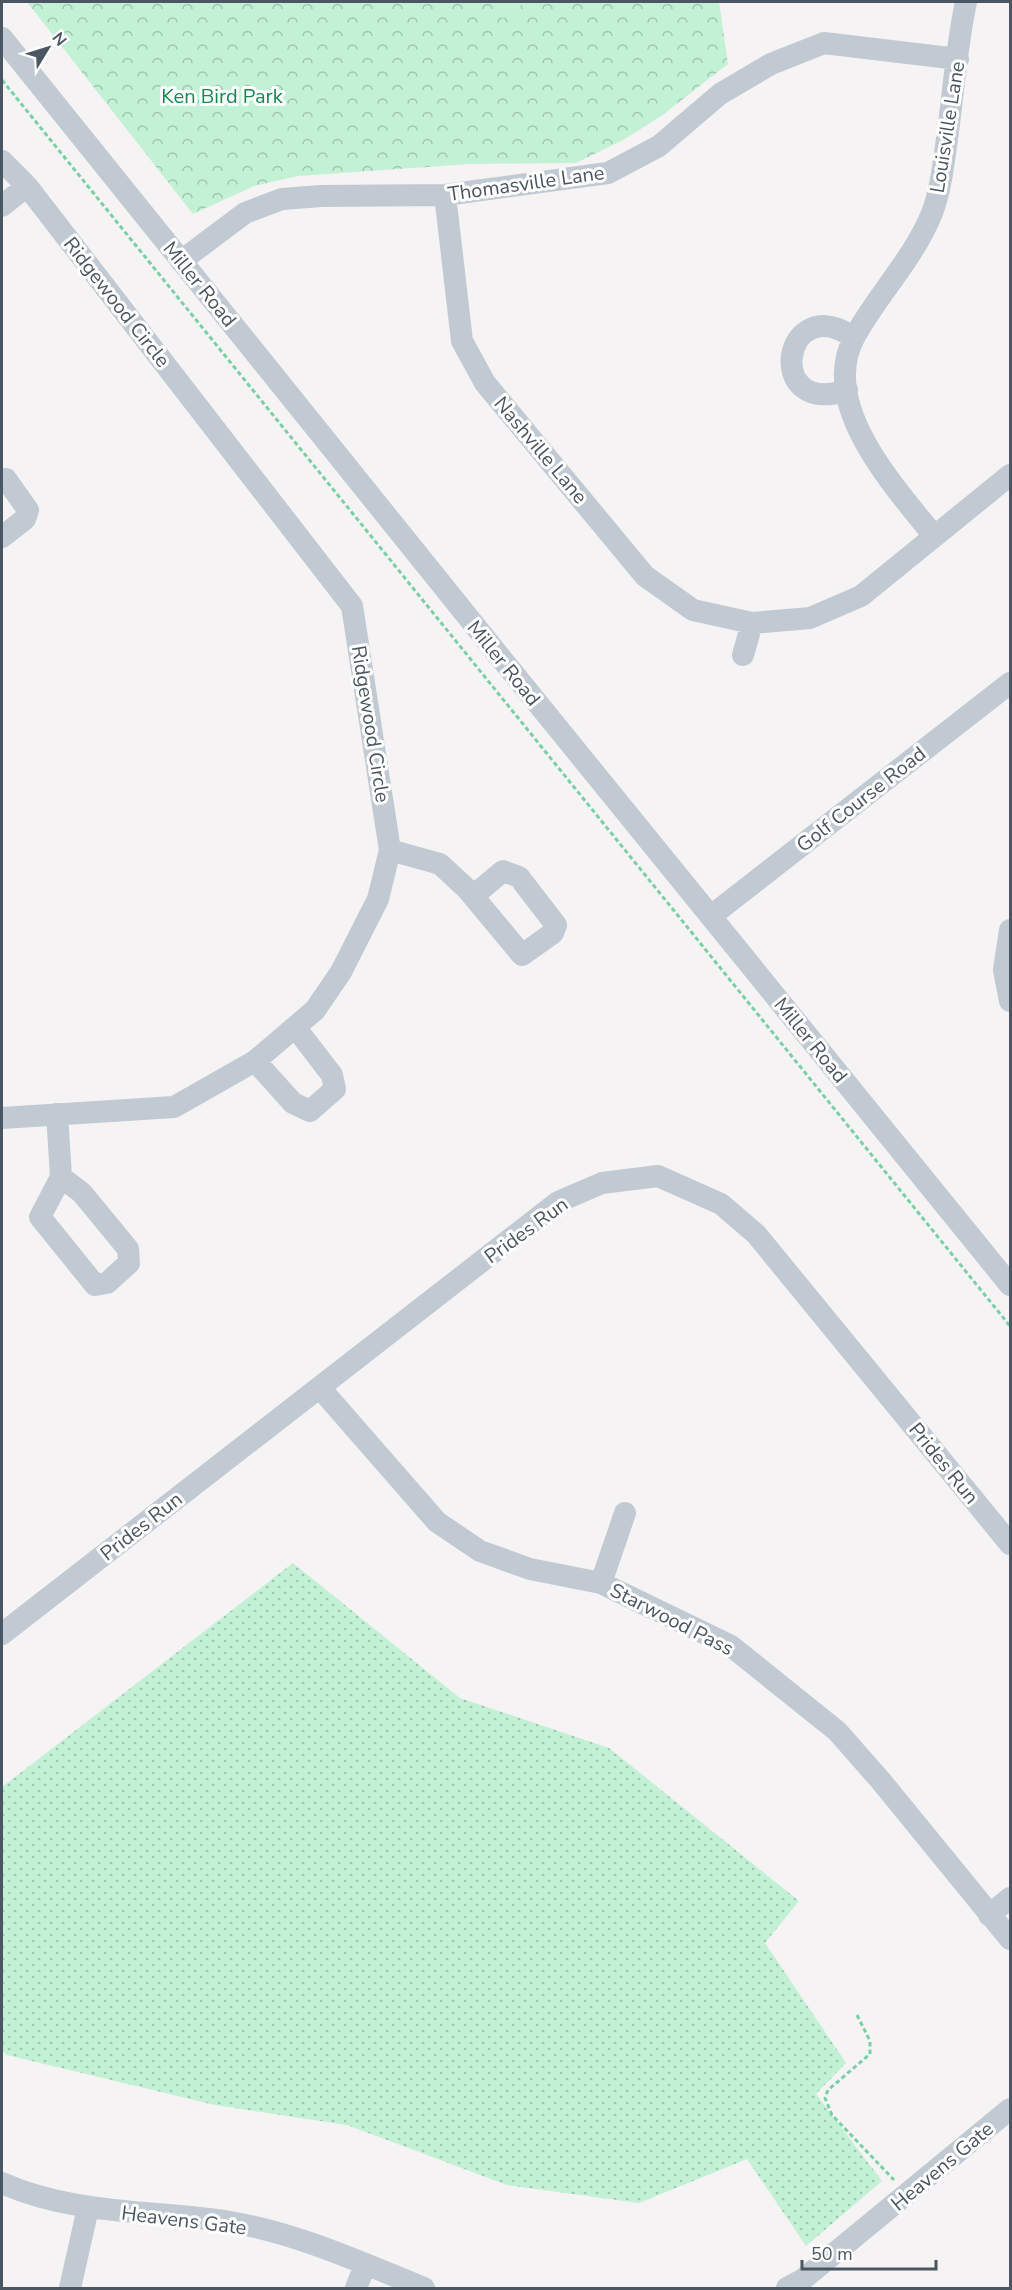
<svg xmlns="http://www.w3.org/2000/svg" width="1012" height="2290" viewBox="0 0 1012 2290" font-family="'Nunito Sans',sans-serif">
  <defs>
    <pattern id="grass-dots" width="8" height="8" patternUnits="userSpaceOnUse" patternTransform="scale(1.5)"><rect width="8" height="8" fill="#c3f1d5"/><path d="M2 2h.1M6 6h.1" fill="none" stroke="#a0c6b0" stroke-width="1.8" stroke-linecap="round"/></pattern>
    <pattern id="park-crowns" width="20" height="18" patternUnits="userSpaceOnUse" patternTransform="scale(1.5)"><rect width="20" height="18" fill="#c3f1d5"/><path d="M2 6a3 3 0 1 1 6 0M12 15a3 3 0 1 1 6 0" fill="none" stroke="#a0c6b0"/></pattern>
  </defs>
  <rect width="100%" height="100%" fill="#f5f3f3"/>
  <path fill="url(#grass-dots)" d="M 293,1563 L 460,1698 L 609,1748 L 799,1901 L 765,1943 L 846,2063 L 816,2094 L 882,2181 L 806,2246 L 747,2159 L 639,2203 L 507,2185 L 347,2125 L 215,2105 L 7,2055 L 2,2050 L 2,1787 Z"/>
  <path fill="url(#park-crowns)" d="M 27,2 L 719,2 L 728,64 L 661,116 L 623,140 L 576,163 L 470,164 L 298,176 L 254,186 L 193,214 Z"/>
  <path fill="#c3f1d5" d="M 490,2 L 525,2 L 503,19 Z"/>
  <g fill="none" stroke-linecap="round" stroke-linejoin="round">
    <path stroke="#7ad0a6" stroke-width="3" stroke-dasharray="4.5 3" stroke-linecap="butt" d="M 2,80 L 1010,1326
      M 857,2015 L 870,2041 L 870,2054 L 828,2090 L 825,2098 L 832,2115 L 894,2180"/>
    <path stroke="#c1cad2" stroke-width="22" d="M 2,38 L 509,668 L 1010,1285
      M 2,161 L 27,186 L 352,606 L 390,850 L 378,899 L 341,972 L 315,1010 L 255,1061 L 174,1107 L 2,1118
      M 445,195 L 462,341 L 485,383 L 645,576 L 693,610 L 752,623 L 810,618 L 861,596 L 1010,475
      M 2,206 L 27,186
      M 181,261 L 245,213 L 282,199 L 321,196 L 445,195 L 608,173 L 659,146 L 720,94 L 771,64 L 824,43 L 958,59
      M 847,390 C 762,419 783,287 854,338
      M 2,479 L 6,479 L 28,510 L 25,519 L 2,537
      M 934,536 C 895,487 817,404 855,336 C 878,294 914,258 932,213 C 940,192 943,168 946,146 C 953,98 956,49 966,2
      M 743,655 L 752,623
      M 390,850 L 440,864 L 467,889 L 522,955 L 553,933 L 556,925 L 519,877 L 503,871 L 473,896
      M 711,916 L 1010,683
      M 1010,930 L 1004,970 L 1010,1001
      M 255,1061 L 293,1103 L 310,1111 L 335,1089 L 332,1075 L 295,1027
      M 57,1114 L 61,1177 L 40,1217 L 95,1285 L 107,1283 L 129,1263 L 128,1249 L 82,1193 L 61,1177
      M 320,1388 L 437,1522 L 480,1551 L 530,1569 L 601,1583 L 731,1646 L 837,1731 L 881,1781 L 1010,1939
      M 601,1583 L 625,1513
      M 2,1634 L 558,1202 L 602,1183 L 658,1176 L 721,1204 L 756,1234 L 1010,1544
      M 989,1915 L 1010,1898
      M 2,2183 C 74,2215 153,2210 230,2222 C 297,2233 362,2263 424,2288
      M 70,2288 L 88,2208
      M 356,2288 L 365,2265
      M 787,2288 L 802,2280 L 1010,2109"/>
  </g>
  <g text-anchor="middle" stroke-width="6" stroke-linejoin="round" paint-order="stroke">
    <g font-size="20" fill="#17864f" stroke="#fff">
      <text x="222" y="103">Ken Bird Park</text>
    </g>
    <g font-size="20" fill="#4a5661" stroke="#fff">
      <text transform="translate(947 127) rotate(-81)" y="7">Louisville Lane</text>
      <text transform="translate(526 183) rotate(-8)" y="7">Thomasville Lane</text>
      <text transform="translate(200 284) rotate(51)" y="7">Miller Road</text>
      <text transform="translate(117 302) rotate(52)" y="7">Ridgewood Circle</text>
      <text transform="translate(541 450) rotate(50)" y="7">Nashville Lane</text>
      <text transform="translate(504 663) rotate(51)" y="7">Miller Road</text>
      <text transform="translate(371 724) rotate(81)" y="7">Ridgewood Circle</text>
      <text transform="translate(861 799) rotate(-38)" y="7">Golf Course Road</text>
      <text transform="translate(811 1040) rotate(51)" y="7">Miller Road</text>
      <text transform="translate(526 1230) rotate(-36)" y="7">Prides Run</text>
      <text transform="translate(944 1463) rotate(51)" y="7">Prides Run</text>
      <text transform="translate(141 1526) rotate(-38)" y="7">Prides Run</text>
      <text transform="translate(672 1619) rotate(27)" y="7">Starwood Pass</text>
      <text transform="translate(942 2166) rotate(-40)" y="7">Heavens Gate</text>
      <text transform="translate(184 2220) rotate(7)" y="7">Heavens Gate</text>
    </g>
  </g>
  <rect width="1012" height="2290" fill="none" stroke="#4a5661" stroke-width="6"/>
  <g transform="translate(48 48) rotate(52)" stroke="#ffffff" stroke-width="4.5" paint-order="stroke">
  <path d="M0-4.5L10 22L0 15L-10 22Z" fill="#4a5661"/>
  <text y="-9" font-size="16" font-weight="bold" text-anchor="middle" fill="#4a5661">N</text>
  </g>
  <path d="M802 2260v9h134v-9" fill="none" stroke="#4a5661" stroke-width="3"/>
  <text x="811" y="2260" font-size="18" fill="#4a5661" stroke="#ffffff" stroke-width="4.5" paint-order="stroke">50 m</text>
</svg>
